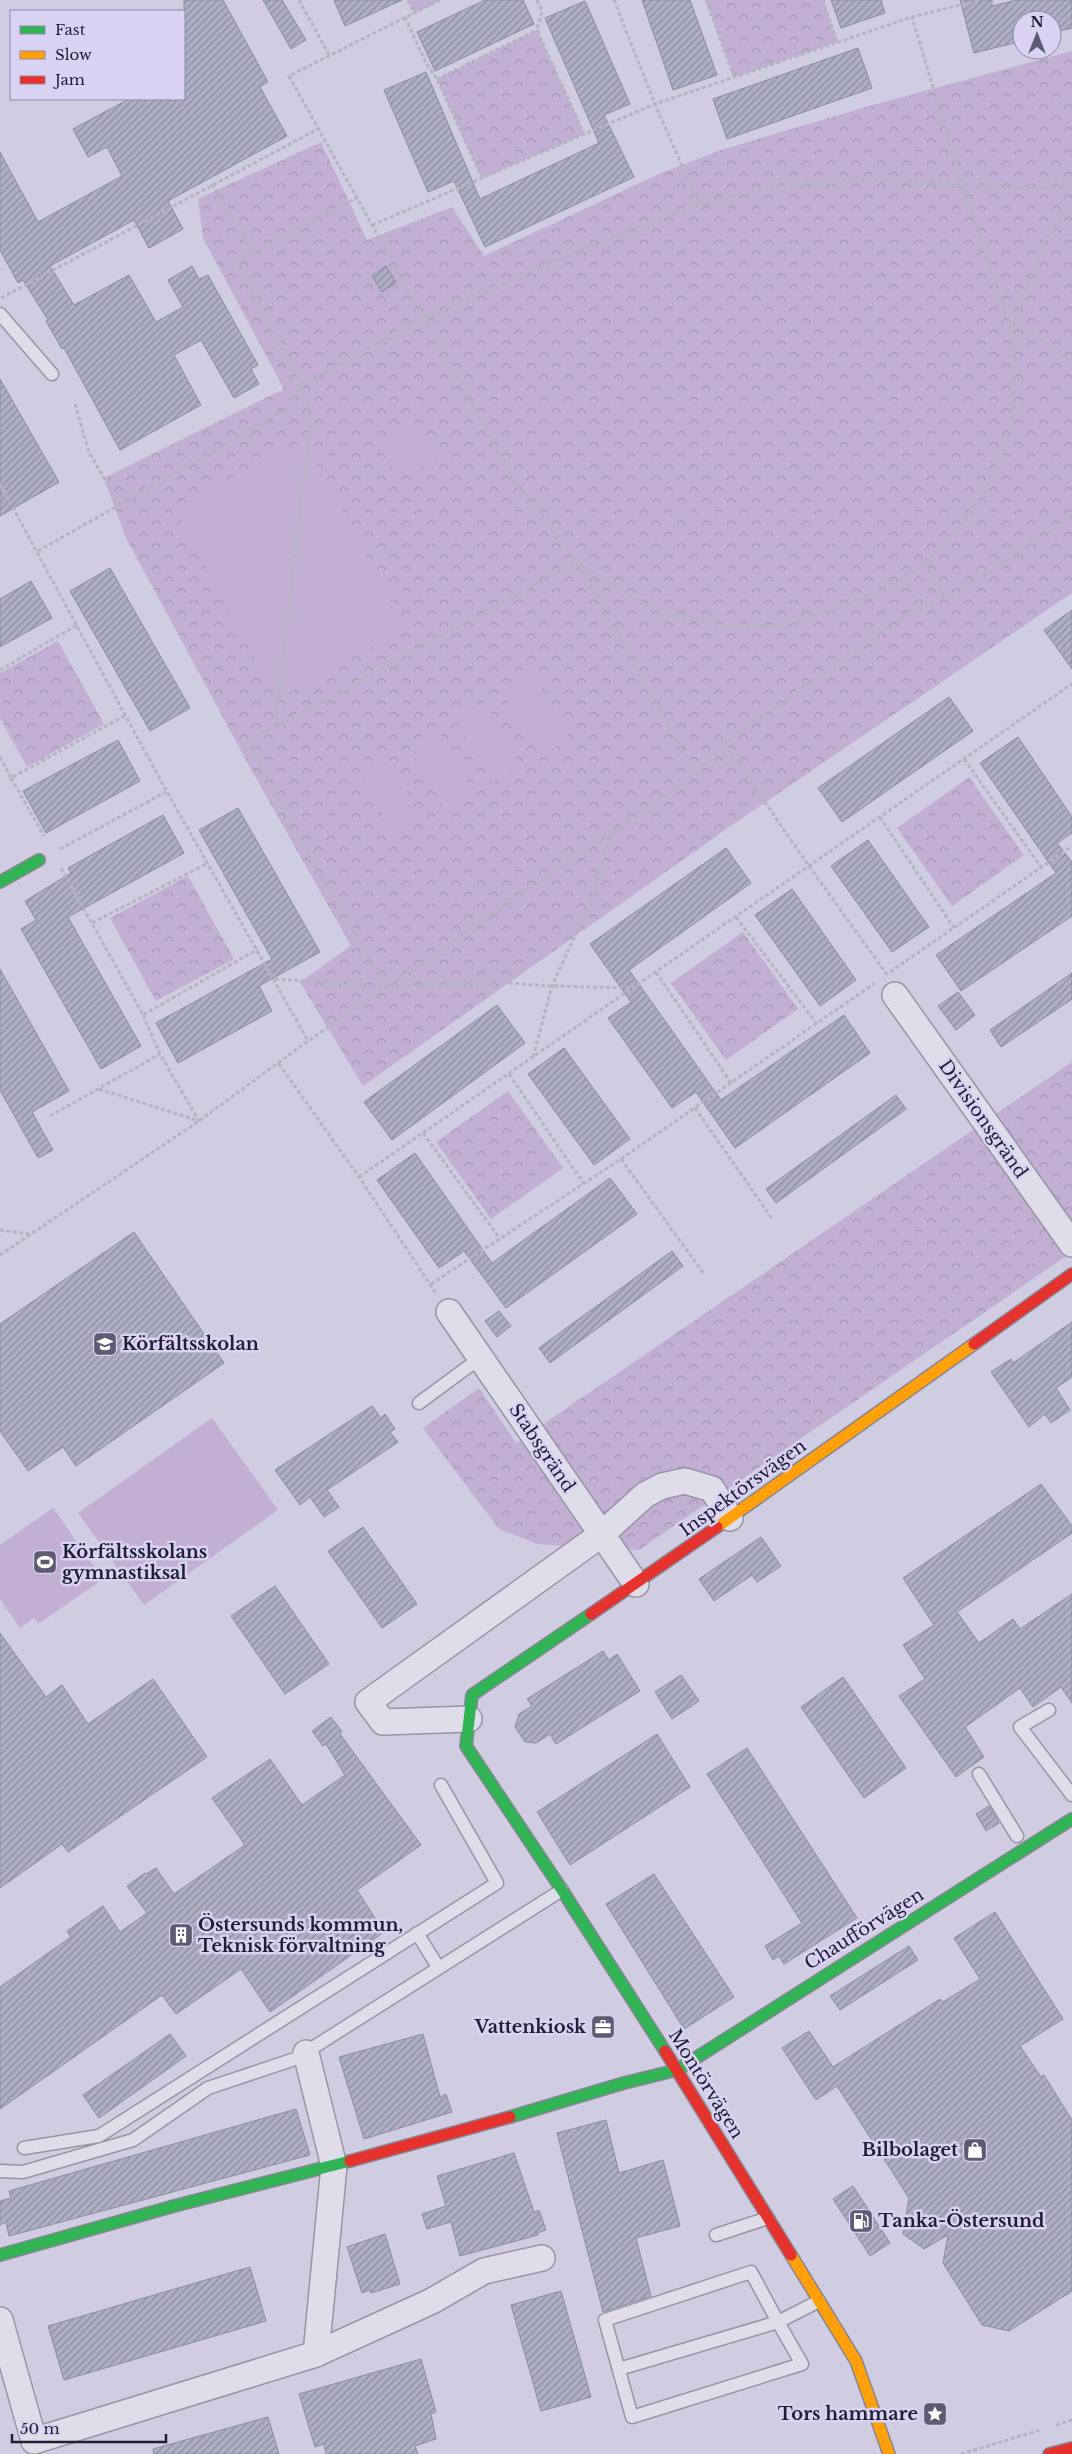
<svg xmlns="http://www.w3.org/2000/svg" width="1072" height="2454" viewBox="0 0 1072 2454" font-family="'Libre Baskerville',serif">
  <defs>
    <pattern id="forest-crowns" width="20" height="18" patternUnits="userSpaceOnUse" patternTransform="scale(1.25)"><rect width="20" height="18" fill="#c2afd3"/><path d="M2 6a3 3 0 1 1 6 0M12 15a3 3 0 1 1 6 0" fill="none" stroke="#a696b6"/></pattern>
    <pattern id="building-hatch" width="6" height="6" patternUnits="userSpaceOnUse" patternTransform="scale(1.25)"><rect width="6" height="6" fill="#aeaec5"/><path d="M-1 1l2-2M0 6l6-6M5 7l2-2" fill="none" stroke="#8d8da1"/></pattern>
  </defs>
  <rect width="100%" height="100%" fill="#d0cce1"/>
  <path fill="url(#forest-crowns)" d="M 408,0 L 440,0 L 414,13 Z
    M 706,0 L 823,0 L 837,42 L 734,77 Z
    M 537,30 L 584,134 L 482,178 L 437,79 Z
    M 1072,51 L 1072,593 L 735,823 L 363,1086 L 300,982 L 351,946 L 252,771 L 126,538 L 104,478 L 284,389 L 203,238 L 198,199 L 321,142 L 367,240 L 452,207 L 484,256 L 659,174 L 721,150 L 869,106 Z
    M 58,641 L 104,724 L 27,767 L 0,718 L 0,673 Z
    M 969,777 L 1024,855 L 952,906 L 897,828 Z
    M 188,876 L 234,959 L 156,1001 L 110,918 Z
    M 743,932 L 798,1009 L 726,1060 L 671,983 Z
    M 1072,1062 L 1072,1252 L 639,1550 L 537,1544 L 499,1529 L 423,1428 L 479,1388 L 516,1443 Z
    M 508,1091 L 563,1168 L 491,1219 L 436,1142 Z"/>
  <path fill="#c2afd3" d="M 418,422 L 436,459 L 398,478 L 380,441 Z
    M 304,440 L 406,629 L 277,699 L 175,509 Z
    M 533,676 L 570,739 L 540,756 L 503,693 Z
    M 485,702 L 521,765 L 492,782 L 455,719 Z
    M 437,729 L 473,793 L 444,809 L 408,745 Z
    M 387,756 L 423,821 L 394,836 L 359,771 Z
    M 212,1418 L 278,1510 L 144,1605 L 78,1513 Z
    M 53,1508 L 103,1579 L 38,1624 L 34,1618 L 20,1628 L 0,1599 L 0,1545 Z"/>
  <path fill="url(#building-hatch)" stroke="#8d8da1" d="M 184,0 L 223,0 L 268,82 L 260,87 L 287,136 L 168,201 L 183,229 L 149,248 L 134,220 L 50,266 L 74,305 L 129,275 L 156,322 L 183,307 L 168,280 L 192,266 L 199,279 L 208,275 L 258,365 L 251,369 L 259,384 L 234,398 L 201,340 L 174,355 L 201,405 L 120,450 L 64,348 L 62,349 L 46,321 L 48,320 L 23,280 L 18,283 L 0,250 L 0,152 L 38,222 L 122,176 L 107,147 L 88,157 L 73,129 L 129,99 L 184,99 Z
    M 263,0 L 282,0 L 306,40 L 291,49 Z
    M 334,0 L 402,0 L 345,26 Z
    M 485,0 L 523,0 L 534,24 L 435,71 L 417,32 Z
    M 642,0 L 690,0 L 717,75 L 673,90 Z
    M 831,0 L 881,0 L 885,13 L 841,28 Z
    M 960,0 L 992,0 L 992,6 L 1017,0 L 1072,0 L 1072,28 L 1052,33 L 1052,20 L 1022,20 L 1022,41 L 974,53 Z
    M 585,1 L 630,104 L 604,115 L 634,177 L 485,247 L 454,181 L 428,192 L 384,90 L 426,72 L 480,199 L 599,143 L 545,18 Z
    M 858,48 L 872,88 L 727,139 L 713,99 Z
    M 386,266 L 396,282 L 382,292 L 372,276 Z
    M 0,379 L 59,482 L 0,516 Z
    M 110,568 L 190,708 L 150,731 L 70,591 Z
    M 31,581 L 52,618 L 0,647 L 0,599 Z
    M 1072,610 L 1072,669 L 1044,630 Z
    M 949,697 L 973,731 L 842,822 L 818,788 Z
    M 1018,737 L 1072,817 L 1072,833 L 1057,843 L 1072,862 L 1072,916 L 961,991 L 936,955 L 1056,873 L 980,763 Z
    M 118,740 L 140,781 L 46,833 L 23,791 Z
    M 238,808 L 320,952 L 259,986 L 272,1011 L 178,1063 L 156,1023 L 272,959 L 199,830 Z
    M 163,815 L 184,853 L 68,917 L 141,1046 L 101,1069 L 21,929 L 36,920 L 25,901 L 71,873 L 68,868 Z
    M 868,840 L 929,927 L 892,952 L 831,866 Z
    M 726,848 L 751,883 L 629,970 L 721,1100 L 844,1015 L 870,1053 L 735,1148 L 696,1092 L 672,1108 L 608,1018 L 631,1002 L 590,944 Z
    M 792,889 L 856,980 L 820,1006 L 755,915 Z
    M 0,969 L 69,1091 L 32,1112 L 53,1150 L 38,1158 L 0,1090 Z
    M 1072,973 L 1072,999 L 1001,1047 L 990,1030 Z
    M 958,992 L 975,1015 L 956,1030 L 938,1006 Z
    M 497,1005 L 525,1043 L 392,1140 L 364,1102 Z
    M 564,1048 L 630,1139 L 594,1165 L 528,1074 Z
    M 896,1095 L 906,1109 L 776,1203 L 766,1189 Z
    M 415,1153 L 492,1263 L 610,1178 L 637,1214 L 506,1308 L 464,1251 L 439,1268 L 377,1180 Z
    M 134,1232 L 224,1363 L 76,1466 L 63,1447 L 28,1471 L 0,1431 L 0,1324 Z
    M 672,1251 L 683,1266 L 550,1363 L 539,1348 Z
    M 499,1311 L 511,1326 L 497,1337 L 485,1321 Z
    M 1072,1322 L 1072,1377 L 1056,1388 L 1070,1410 L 1051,1423 L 1045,1414 L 1029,1427 L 991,1372 L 1011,1359 L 1013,1363 Z
    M 372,1406 L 381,1418 L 385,1414 L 395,1429 L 390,1432 L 398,1442 L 327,1490 L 339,1507 L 324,1517 L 310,1497 L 300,1505 L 275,1470 Z
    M 1041,1484 L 1072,1526 L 1072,1533 L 957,1612 L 979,1643 L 1013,1619 L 1020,1629 L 1072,1594 L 1072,1703 L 1061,1687 L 1033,1707 L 1020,1688 L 965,1727 L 984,1757 L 956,1777 L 899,1696 L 925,1679 L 903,1645 L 934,1625 L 903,1578 Z
    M 363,1527 L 417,1604 L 382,1628 L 328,1551 Z
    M 761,1537 L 781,1566 L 757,1582 L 752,1575 L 714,1601 L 699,1579 Z
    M 275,1586 L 329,1664 L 285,1694 L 231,1616 Z
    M 0,1633 L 46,1697 L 62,1685 L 88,1724 L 153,1679 L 207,1757 L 68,1852 L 62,1844 L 0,1888 Z
    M 603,1651 L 609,1660 L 617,1654 L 640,1691 L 556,1744 L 550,1734 L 536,1743 L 525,1742 L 515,1727 L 519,1714 L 532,1706 L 527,1699 Z
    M 681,1675 L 699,1701 L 672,1719 L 655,1692 Z
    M 843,1677 L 906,1768 L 864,1798 L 801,1707 Z
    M 331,1717 L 342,1732 L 340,1734 L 421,1845 L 357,1890 L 384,1932 L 270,2012 L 241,1969 L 176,2014 L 162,1995 L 0,2109 L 0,1987 L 71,1937 L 67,1931 L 103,1906 L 120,1932 L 147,1913 L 127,1886 L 145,1873 L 146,1874 L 156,1868 L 174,1894 L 245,1845 L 212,1798 L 270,1759 L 302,1805 L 345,1775 L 326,1744 L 323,1746 L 312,1731 Z
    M 657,1734 L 690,1787 L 570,1865 L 537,1812 Z
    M 747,1748 L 857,1918 L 784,1964 L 779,1956 L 773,1960 L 765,1946 L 802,1923 L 707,1774 Z
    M 989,1806 L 999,1823 L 986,1831 L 976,1814 Z
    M 654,1874 L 734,1997 L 684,2029 L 606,1904 Z
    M 995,1912 L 1063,2019 L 1020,2046 L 1041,2077 L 1044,2075 L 1072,2120 L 1072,2291 L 1009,2331 L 982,2325 L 943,2263 L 948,2235 L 924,2249 L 903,2234 L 909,2198 L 837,2086 L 816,2100 L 782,2048 L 809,2031 L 833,2067 L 940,1999 L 943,2002 L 980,1979 L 954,1938 Z
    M 909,1946 L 918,1960 L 840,2010 L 830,1996 Z
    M 170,2034 L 186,2056 L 99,2118 L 83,2095 Z
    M 423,2034 L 440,2097 L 446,2094 L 452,2112 L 364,2139 L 339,2057 Z
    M 296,2109 L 310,2155 L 9,2236 L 6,2222 L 0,2225 L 0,2201 L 11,2198 L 9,2191 Z
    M 606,2120 L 619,2173 L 663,2160 L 680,2226 L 636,2238 L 651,2296 L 603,2312 L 557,2133 Z
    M 514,2153 L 534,2212 L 539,2210 L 546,2230 L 537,2233 L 538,2235 L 460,2256 L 451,2222 L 427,2229 L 422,2214 L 446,2206 L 437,2176 Z
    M 853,2186 L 890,2243 L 870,2256 L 833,2199 Z
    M 385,2234 L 400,2284 L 371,2293 L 370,2290 L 362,2293 L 347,2247 Z
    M 250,2267 L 266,2321 L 64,2380 L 48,2326 Z
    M 561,2291 L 591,2397 L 541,2411 L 511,2305 Z
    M 421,2359 L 436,2412 L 431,2414 L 436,2439 L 415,2446 L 418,2454 L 326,2454 L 324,2444 L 315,2447 L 299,2394 Z
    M 268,2417 L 279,2454 L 154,2454 L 153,2449 Z"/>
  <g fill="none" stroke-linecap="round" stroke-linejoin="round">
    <defs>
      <path id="lane" d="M 0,314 L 52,374
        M 419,1403 L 480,1358
        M 1049,1710 L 1020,1727 L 1072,1795
        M 979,1774 L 1017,1836
        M 417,1933 L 438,1967
        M 24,2148 L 99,2136 L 497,1883 L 441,1785
        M 0,2171 L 23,2172 L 133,2140 L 208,2088 L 295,2059 L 562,1890
        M 716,2235 L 768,2218
        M 619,2369 L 778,2322 L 751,2272 L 605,2320 L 632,2417 L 802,2364 L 778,2322 L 819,2301"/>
      <path id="street" d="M 895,995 L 1072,1244
        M 449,1312 L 636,1584
        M 469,1719 L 383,1722 L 368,1702 L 602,1534 L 645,1495 L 662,1486 L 685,1481 L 712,1489 L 730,1518
        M 306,2053 L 334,2166 L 316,2354
        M 0,2320 L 34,2441 L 316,2354 L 432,2301 L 484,2271 L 542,2258"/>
      <path id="fast" d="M 0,882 L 39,860
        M 591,1614 L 472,1695 L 466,1746 L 562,1890 L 665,2051
        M 510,2117 L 624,2083 L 677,2070 L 1072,1819
        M 0,2255 L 174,2206 L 350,2161"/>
      <path id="slow" d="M 717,1527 L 974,1344
        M 791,2255 L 856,2361 L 889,2454"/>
      <path id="jam" d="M 974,1344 L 1072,1274
        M 591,1614 L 717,1527
        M 665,2051 L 791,2255
        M 350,2161 L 510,2117
        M 1049,2454 L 1072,2448"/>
    </defs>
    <use href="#lane" stroke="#9795a6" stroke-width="15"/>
    <use href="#street" stroke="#9795a6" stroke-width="28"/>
    <use href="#fast" stroke="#878596" stroke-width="14"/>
    <use href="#slow" stroke="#878596" stroke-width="14"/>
    <use href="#jam" stroke="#878596" stroke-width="14"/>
    <path stroke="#b6b4c2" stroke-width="3" stroke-dasharray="4 2.5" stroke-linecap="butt" d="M 299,0 L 329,55
      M 408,0 L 414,13
      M 440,0 L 289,76 L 513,478 L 577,562 L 696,774
      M 537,0 L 542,11 L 537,30 L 584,134
      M 614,0 L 655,104 L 699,205
      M 706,0 L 734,77
      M 823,0 L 837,42
      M 405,17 L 426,63 L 437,79 L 482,178
      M 437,79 L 537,30
      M 212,184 L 253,252
      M 1072,203 L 1046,239 L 1013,326 L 1030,330 L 1072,362
      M 372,225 L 655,104 L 912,17 L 980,0
      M 1,298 L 318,129
      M 75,404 L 89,452 L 119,504
      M 0,484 L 167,792 L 308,1041
      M 38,551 L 286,410 L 301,385 L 423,319 L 547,264 L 688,208 L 769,187 L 862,180 L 1033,188 L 1072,185
      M 926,563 L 944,597
      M 579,564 L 660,613 L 723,626 L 782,625 L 838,608 L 886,588 L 926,563 L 961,526 L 996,473 L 1013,420 L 1014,340 L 962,184 L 912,17
      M 0,670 L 77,625
      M 275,726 L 311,417 L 301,385 L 237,261 L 357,198
      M 724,743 L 809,866 L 888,976
      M 0,757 L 11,778 L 126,715
      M 964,759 L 1041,867
      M 11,778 L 44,836
      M 880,817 L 954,928
      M 60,849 L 166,792
      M 61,868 L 143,1015 L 258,949
      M 736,917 L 817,1024
      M 92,923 L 208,863
      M 656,972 L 731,1083
      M 890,972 L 1072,846
      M 275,979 L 388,986 L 492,982 L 552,986 L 633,988
      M 388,986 L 334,900 L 247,742 L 577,562
      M 143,1015 L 160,1054 L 199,1121
      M 533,1057 L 552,986 L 592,899 L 611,832
      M 279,1064 L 359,1177 L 437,1295
      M 509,1074 L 584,1184
      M 99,1089 L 199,1121
      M 695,1108 L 773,1220
      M 50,1116 L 160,1054
      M 423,1133 L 500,1239
      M 621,1159 L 704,1274
      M 359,1177 L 1072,684
      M 0,1230 L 29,1234
      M 0,1255 L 199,1121 L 308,1041 L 696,774 L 724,743 L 904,617 L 977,580 L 1072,516
      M 431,1284 L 621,1159 L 875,983
      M 1056,2425 L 1072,2420
      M 961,2454 L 1040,2430"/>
    <use href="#lane" stroke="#dfddea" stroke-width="12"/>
    <use href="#street" stroke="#dfddea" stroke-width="25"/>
    <use href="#fast" stroke="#30b455" stroke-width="11"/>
    <use href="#slow" stroke="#ff9f0a" stroke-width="11"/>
    <use href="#jam" stroke="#e5322d" stroke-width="11"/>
  </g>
  <defs>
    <symbol id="school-square" viewBox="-11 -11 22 22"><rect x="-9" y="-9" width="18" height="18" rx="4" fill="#5c5b71" stroke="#d9d2f2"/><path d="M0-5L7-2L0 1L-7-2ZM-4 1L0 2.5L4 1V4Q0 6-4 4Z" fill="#fff"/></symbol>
    <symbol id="stadium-square" viewBox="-11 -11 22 22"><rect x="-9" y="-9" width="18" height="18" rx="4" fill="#5c5b71" stroke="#d9d2f2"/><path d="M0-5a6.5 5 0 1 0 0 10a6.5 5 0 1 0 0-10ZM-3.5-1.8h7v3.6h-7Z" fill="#fff"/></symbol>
    <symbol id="building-square" viewBox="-11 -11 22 22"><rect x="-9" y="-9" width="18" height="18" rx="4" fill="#5c5b71" stroke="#d9d2f2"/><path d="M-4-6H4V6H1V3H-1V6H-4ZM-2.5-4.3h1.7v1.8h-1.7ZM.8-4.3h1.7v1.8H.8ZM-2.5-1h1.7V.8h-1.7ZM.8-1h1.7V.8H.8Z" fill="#fff"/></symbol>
    <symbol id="office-square" viewBox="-11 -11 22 22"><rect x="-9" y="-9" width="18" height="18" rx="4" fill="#5c5b71" stroke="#d9d2f2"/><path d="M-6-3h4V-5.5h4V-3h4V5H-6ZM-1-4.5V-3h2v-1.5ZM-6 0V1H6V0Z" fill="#fff"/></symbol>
    <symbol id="shop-square" viewBox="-11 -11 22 22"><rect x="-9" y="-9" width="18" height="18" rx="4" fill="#5c5b71" stroke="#d9d2f2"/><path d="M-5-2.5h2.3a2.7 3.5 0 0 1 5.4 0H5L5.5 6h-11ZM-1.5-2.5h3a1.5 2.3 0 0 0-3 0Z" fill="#fff"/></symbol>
    <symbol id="fuel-square" viewBox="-11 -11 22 22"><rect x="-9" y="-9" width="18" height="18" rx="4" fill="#5c5b71" stroke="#d9d2f2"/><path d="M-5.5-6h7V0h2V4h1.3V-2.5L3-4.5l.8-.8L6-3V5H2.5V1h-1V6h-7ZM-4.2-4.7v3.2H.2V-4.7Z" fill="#fff"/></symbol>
    <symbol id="sight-square" viewBox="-11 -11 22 22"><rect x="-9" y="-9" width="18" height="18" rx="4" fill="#5c5b71" stroke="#d9d2f2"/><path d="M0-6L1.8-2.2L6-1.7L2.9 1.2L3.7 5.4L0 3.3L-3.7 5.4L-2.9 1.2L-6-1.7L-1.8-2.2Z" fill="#fff"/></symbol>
  </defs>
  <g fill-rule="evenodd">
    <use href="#school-square" x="91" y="1330" width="28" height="28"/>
    <use href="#stadium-square" x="31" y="1548" width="28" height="28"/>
    <use href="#building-square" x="167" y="1921" width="28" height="28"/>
    <use href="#office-square" x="589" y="2013" width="28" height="28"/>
    <use href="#shop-square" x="961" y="2136" width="28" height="28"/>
    <use href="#fuel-square" x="847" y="2207" width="28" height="28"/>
    <use href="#sight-square" x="921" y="2400" width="28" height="28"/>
  </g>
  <g text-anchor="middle" stroke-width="5" stroke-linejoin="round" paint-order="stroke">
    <g font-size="18" fill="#1e1e34" stroke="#d9d2f2">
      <text transform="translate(983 1119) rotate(55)" y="6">Divisionsgränd</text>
      <text transform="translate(542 1448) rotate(56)" y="6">Stabsgränd</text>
      <text transform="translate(743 1488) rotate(-36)" y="6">Inspektörsvägen</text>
      <text transform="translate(864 1929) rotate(-32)" y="6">Chaufförvägen</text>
      <text transform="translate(706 2084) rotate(58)" y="6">Montörvägen</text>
    </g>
    <g font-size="18" font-weight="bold" fill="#1e1e34" stroke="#d9d2f2" text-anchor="start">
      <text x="122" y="1350">Körfältsskolan</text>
      <text x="62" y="1558">Körfältsskolans<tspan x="62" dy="21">gymnastiksal</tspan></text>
      <text x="198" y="1931">Östersunds kommun,<tspan x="198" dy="21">Teknisk förvaltning</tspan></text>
      <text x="586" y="2033" text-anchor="end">Vattenkiosk</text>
      <text x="958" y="2156" text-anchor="end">Bilbolaget</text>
      <text x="878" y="2227">Tanka-Östersund</text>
      <text x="918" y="2420" text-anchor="end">Tors hammare</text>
    </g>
  </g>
  <rect x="10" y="10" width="175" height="90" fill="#d9d2f2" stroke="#8e8aa6"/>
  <rect x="20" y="26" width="25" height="8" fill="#30b455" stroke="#8e8aa6"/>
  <text x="55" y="35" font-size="15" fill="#1e1e34">Fast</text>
  <rect x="20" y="51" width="25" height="8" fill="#ff9f0a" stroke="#8e8aa6"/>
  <text x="55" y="60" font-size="15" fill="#1e1e34">Slow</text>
  <rect x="20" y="76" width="25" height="8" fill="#e5322d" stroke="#8e8aa6"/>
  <text x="55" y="85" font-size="15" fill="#1e1e34">Jam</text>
  <g transform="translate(1037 35)"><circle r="24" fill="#d9d2f2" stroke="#8e8aa6"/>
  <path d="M0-4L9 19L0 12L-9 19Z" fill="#5c5b71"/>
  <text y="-8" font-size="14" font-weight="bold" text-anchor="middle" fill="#1e1e34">N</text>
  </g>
  <path d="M12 2434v8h154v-8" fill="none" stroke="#1e1e34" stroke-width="2.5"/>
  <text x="20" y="2434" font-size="15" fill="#1e1e34" stroke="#d9d2f2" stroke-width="4" paint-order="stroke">50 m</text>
</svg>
